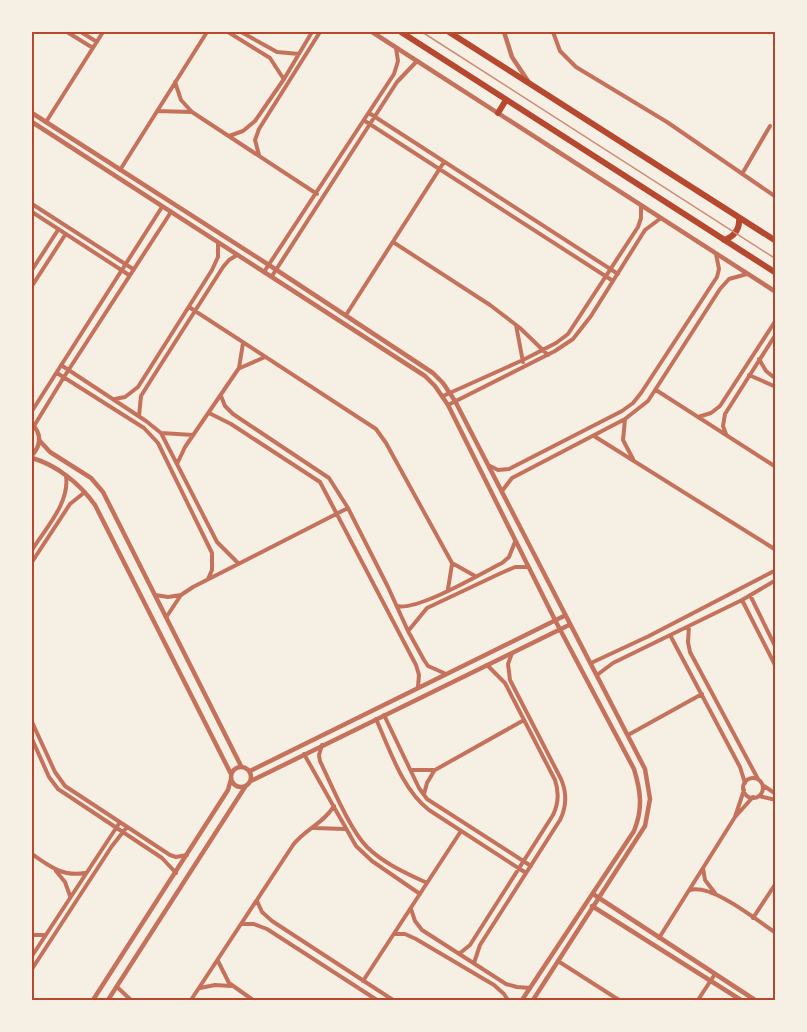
<svg xmlns="http://www.w3.org/2000/svg" width="807" height="1032" viewBox="0 0 807 1032" font-family="'Asap Condensed',sans-serif">
  <rect width="100%" height="100%" fill="#f6efe4"/>
  <g fill="none" stroke-linecap="round" stroke-linejoin="round">
    <path stroke="#c5725c" stroke-width="4" d="M 67,32 L 93,48
      M 81,32 L 97,42
      M 228,32 L 270,58 L 283,78
      M 241,32 L 277,52 L 299,54
      M 553,32 L 560,51 L 576,67 L 667,122 L 776,197
      M 175,82 L 181,100 L 192,112 L 317,194
      M 157,111 L 191,112
      M 369,113 L 618,274
      M 365,121 L 613,281
      M 46,122 L 103,32
      M 229,136 L 243,131 L 255,121 L 284,79 L 312,32
      M 259,155 L 255,140 L 259,129 L 320,32
      M 120,170 L 207,32
      M 742,174 L 770,126
      M 32,204 L 133,269
      M 32,212 L 129,275
      M 393,242 L 490,305 L 520,328 L 548,355
      M 32,270 L 58,230
      M 264,272 L 394,74 L 398,61 L 396,48
      M 272,276 L 397,82 L 417,61
      M 32,286 L 65,235
      M 189,307 L 376,429 L 386,443 L 452,563 L 475,576
      M 346,315 L 444,162
      M 516,325 L 523,362
      M 759,359 L 766,371 L 776,379
      M 61,365 L 146,421 L 161,433 L 217,542 L 238,563
      M 240,368 L 265,357
      M 57,373 L 144,428 L 158,443 L 212,553 L 212,570 L 208,579
      M 749,375 L 776,387
      M 656,390 L 776,467
      M 221,396 L 225,406 L 233,414 L 329,478 L 348,508 L 388,587 L 408,631 L 424,660 L 428,666 L 444,673
      M 443,396 L 523,360 L 556,343 L 568,334 L 638,227 L 641,218 L 641,206
      M 115,399 L 125,397 L 138,387 L 212,270 L 218,257 L 218,243
      M 448,405 L 555,351 L 573,339 L 591,316 L 645,230 L 661,218
      M 32,411 L 162,207
      M 209,413 L 231,424 L 320,482 L 416,665 L 419,675 L 418,687
      M 139,416 L 141,396 L 151,380 L 223,267 L 229,260 L 237,255
      M 698,417 L 711,413 L 720,406 L 776,320
      M 625,419 L 623,440 L 633,459
      M 34,426 L 64,377 L 171,212
      M 161,433 L 193,435
      M 726,434 L 723,426 L 725,414 L 776,334
      M 594,436 L 776,550
      M 177,464 L 185,447 L 239,368 L 243,343
      M 490,466 L 498,470 L 509,469 L 622,411 L 633,403 L 641,393 L 717,277 L 719,269 L 716,254
      M 502,491 L 512,478 L 625,419 L 648,401 L 720,289 L 729,279 L 747,274
      M 32,550 C 45,529 70,503 66,476
      M 32,562 L 70,504 L 85,492
      M 448,589 L 452,564
      M 155,595 L 168,597 L 181,595
      M 750,595 L 776,648
      M 742,600 L 776,667
      M 397,606 C 418,611 480,574 502,563 L 509,557 L 515,542
      M 167,616 L 181,595 L 193,587 L 348,508
      M 689,626 L 688,642 L 690,652 L 758,779
      M 409,630 L 427,608 L 499,574 L 515,567 L 528,567
      M 670,635 L 740,767 L 745,783
      M 591,663 L 649,636 L 776,570
      M 597,675 L 613,663 L 742,600 L 776,580
      M 384,715 L 419,788 L 427,799 L 531,866
      M 376,719 C 390,750 402,789 429,810 L 526,873
      M 32,722 L 55,772 L 65,786 L 170,855 L 176,857 L 187,855
      M 628,735 L 702,694
      M 32,739 L 49,777 L 58,789 L 162,858 L 176,873
      M 322,745 L 319,755 L 320,761 C 331,784 350,830 367,847 C 383,863 406,873 427,883
      M 304,754 L 356,846 L 372,861 L 420,894
      M 411,770 L 435,770 L 524,720
      M743 788a10 10 0 1 1 20 0a10 10 0 1 1-20 0Z
      M 764,786 L 776,794
      M 424,794 L 427,783 L 434,771
      M 759,796 L 776,800
      M 735,817 L 744,790
      M 314,828 L 345,829
      M 32,854 C 49,866 63,877 85,873
      M 703,868 L 705,880 L 715,893
      M 56,871 L 65,882 L 70,896
      M 690,890 C 713,884 756,920 776,933
      M 257,901 L 262,912 L 272,921 L 393,1000
      M 411,909 L 415,921 L 422,930 L 506,984 L 517,987 L 530,988
      M 753,918 L 776,883
      M 242,924 L 254,924 L 267,929 L 377,1000
      M 394,934 L 405,934 L 416,939 L 494,985 L 504,994 L 508,1000
      M 32,935 L 44,935
      M 659,938 L 735,817 L 753,797
      M 459,954 L 470,945 L 553,815 C 559,803 559,792 555,780 L 505,683 L 487,665
      M 32,956 L 120,822
      M 218,961 L 229,983 L 253,1000
      M 558,961 L 619,1000
      M 474,963 L 480,945 L 560,820 C 567,806 567,793 561,779 L 510,680 L 508,664 L 512,653
      M 32,969 L 112,846 L 127,827
      M 363,981 L 461,831
      M 117,987 L 131,1000
      M 200,988 L 215,985 L 231,986
      M 191,1000 L 293,845 C 305,829 323,824 334,806
      M 698,1000 L 715,974"/>
    <path stroke="#c5725c" stroke-width="4.5" d="M 372,32 L 776,292
      M 504,32 L 512,57 L 528,81
      M 32,113 L 269,265 L 433,373 L 443,383 L 455,401 L 645,769 L 650,799 L 645,826 L 533,1000
      M 32,122 L 425,376 L 435,386 L 448,405 L 555,620 L 634,769 C 641,792 643,809 634,831 L 522,1000
      M 32,424 C 41,433 42,445 32,455
      M 39,440 L 50,452 L 91,478 L 103,492 L 241,766
      M 32,458 C 57,465 80,484 95,505 L 231,774
      M231 777a10 10 0 1 1 20 0a10 10 0 1 1-20 0Z
      M 250,771 L 564,616
      M 251,781 L 569,625
      M 593,894 L 755,1000
      M 592,906 L 741,1000
      M 93,1000 L 228,790 L 231,779
      M 108,1000 L 245,787"/>
    <path stroke="#b5482f" stroke-width="6" d="M 401,32 L 776,273
      M 449,32 L 776,241
      M 498,113 L 506,100
      M 724,240 C 735,236 740,229 739,218"/>
    <path stroke="#cf8b77" stroke-width="1.5" d="M 422,32 L 776,259"/>
  </g>
  <rect width="807" height="1032" fill="none" stroke="#f6efe4" stroke-width="66"/>
  <rect x="33" y="33" width="741" height="966" fill="none" stroke="#b5482f" stroke-width="2"/>
</svg>
